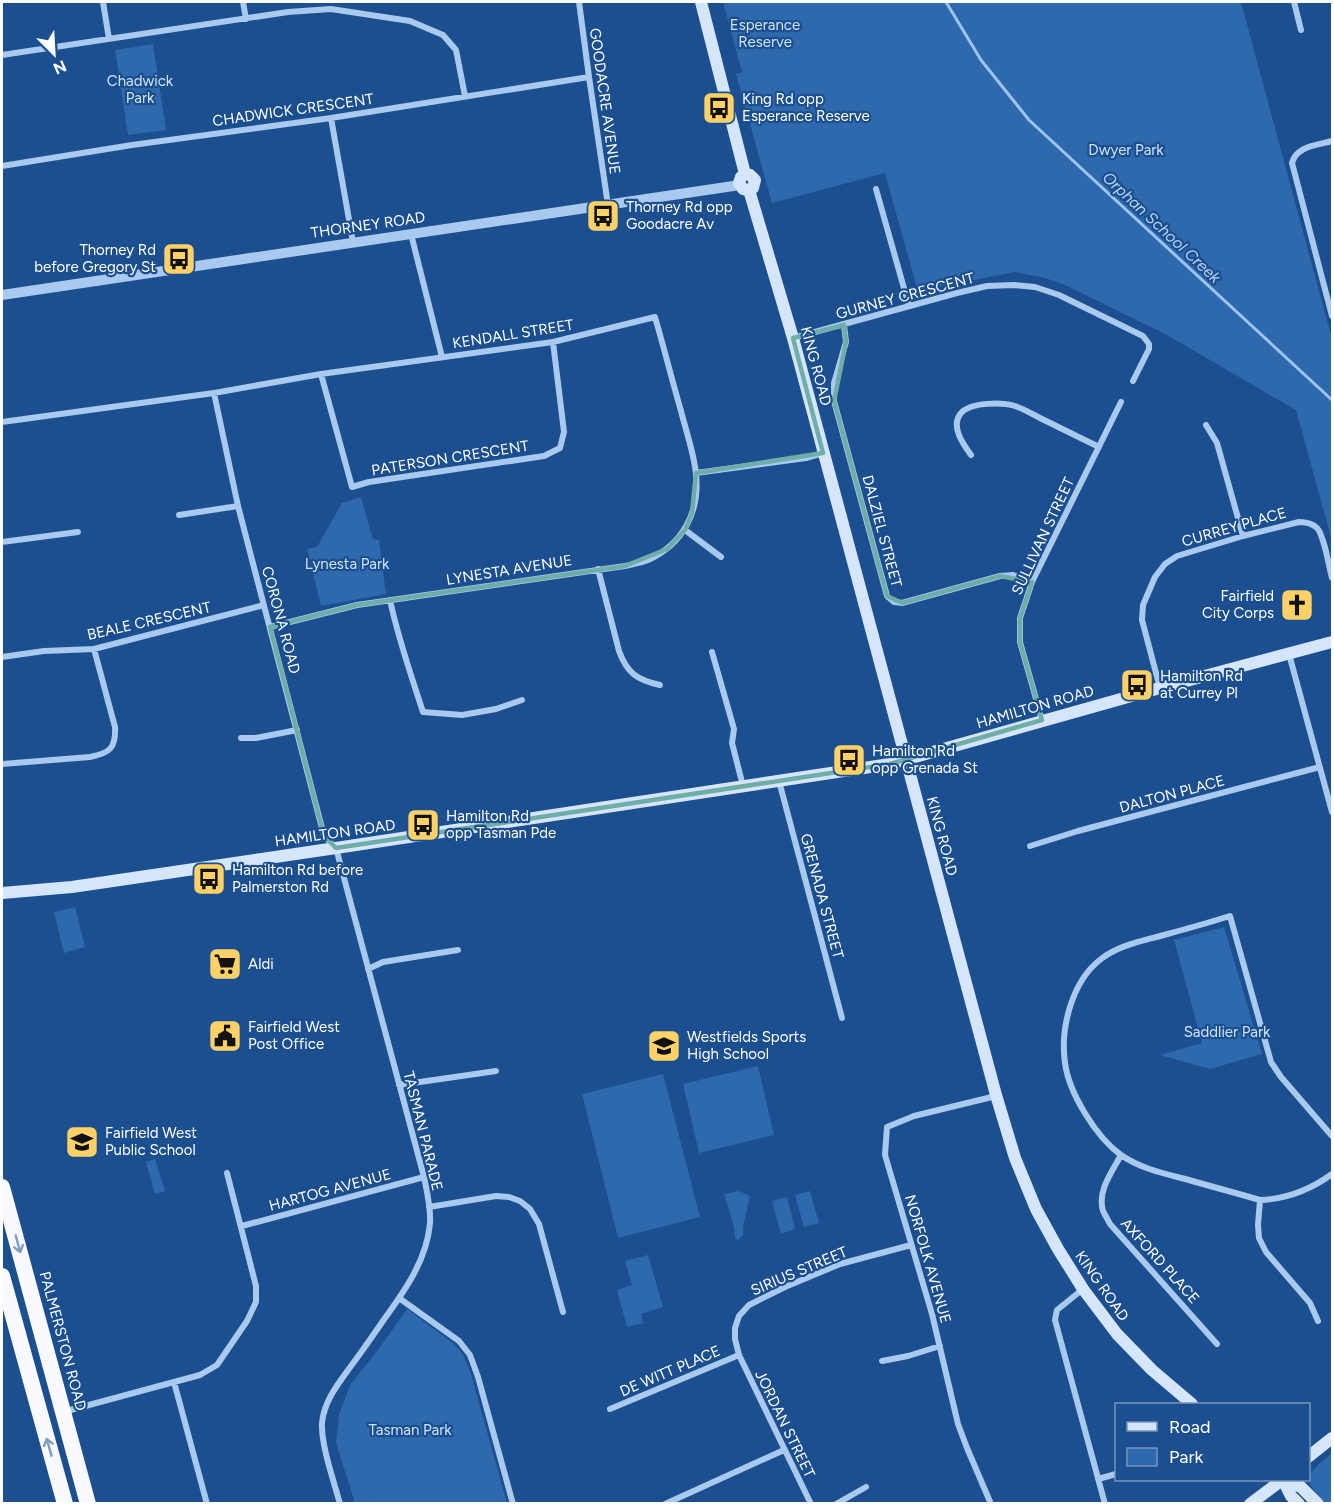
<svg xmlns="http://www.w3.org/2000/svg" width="1334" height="1505" viewBox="0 0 1334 1505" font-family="Figtree,sans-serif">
  <rect width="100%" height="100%" fill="#1b4f8f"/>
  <path fill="#2e69ad" d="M 723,2 L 1241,2 L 1332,339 L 1332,541 L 1296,410 L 1167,335 L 1065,285 L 1045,278 L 1015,272 L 927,289 L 916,285 L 885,173 L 772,203 L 736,74 L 742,72 Z
    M 153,44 L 166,130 L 128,135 L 115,50 Z
    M 361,497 L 373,539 L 379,540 L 386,594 L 321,606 L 307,549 L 317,547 L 342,503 Z
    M 75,907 L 85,947 L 64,953 L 54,912 Z
    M 1224,927 L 1262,1054 L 1210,1069 L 1160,1055 L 1202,1043 L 1174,940 Z
    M 758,1066 L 774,1135 L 699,1153 L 683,1084 Z
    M 663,1074 L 700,1217 L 618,1238 L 582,1094 Z
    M 155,1159 L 165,1191 L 155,1194 L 146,1162 Z
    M 739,1191 L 750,1196 L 743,1227 L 743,1235 L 738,1240 L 735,1238 L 734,1226 L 724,1194 Z
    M 810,1191 L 819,1223 L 804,1227 L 795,1195 Z
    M 787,1197 L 795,1229 L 781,1234 L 772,1201 Z
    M 648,1255 L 663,1307 L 641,1314 L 643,1323 L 627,1327 L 617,1290 L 632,1285 L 625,1261 Z
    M 407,1309 L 454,1344 L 463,1355 L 470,1371 L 507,1503 L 355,1503 L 336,1443 L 339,1415 L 350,1385 L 378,1350 Z
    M 1332,1453 L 1332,1503 L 1326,1503 C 1298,1478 1309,1473 1332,1453 Z"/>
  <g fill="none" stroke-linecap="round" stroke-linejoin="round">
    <path stroke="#9cc4f0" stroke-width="3" d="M 946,2 L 981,60 L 1029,120 L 1332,400"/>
    <path stroke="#a9c9ee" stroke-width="6" d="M 103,2 L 109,39
      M 243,2 L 246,19
      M 579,2 L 589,77 L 608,205
      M 1294,2 L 1301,30
      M 2,55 L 288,12 L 331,9 L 410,21 L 443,35 L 456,50 L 465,96
      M 331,118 L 353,242
      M 1332,141 C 1318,145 1296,146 1292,163 L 1332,316
      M 2,166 L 132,145 L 331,118 L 589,77
      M 876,189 L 909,306
      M 411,234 L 442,357
      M 844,325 L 846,342 L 834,383 L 834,401 L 887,596 L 894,602 L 902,603 L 1000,576 L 1013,575 L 1032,582
      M 793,338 L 957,293 L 987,286 L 1014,285 L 1035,287 L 1059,295 L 1143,336 L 1149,344 L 1149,349 L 1133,381
      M 321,374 L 352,487 L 369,482 L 544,456 L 560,448 L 564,432 L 553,342
      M 214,393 L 238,506 L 323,832 L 324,836 L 336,848 L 424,1177 C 427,1192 431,1208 430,1223 C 427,1259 406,1289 385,1318 C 374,1334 363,1350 351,1366 C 338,1384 324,1401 322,1423 C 321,1446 334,1481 340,1504
      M 2,422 L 214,393 L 321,374 L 553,342 L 655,317 C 664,348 672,380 681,411 C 686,431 694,453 696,474 C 700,512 683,544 648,560 C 641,563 633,564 625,566 L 357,605 L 270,627
      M 1206,425 L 1217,443 L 1243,536
      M 971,455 C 963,444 950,426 961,413 C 971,402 1002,402 1015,406 C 1024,409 1032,414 1040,418 C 1060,428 1079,437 1099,447
      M 696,473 L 806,458 L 823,453
      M 179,515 L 238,506
      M 685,530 L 721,557
      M 2,542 L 78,532
      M 598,569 L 619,651 C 627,673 637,680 660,685
      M 390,600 C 398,638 411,675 423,712 L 462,715 L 496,709 L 522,700
      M 712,652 L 734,729 L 732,743 L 743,786
      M 1289,654 L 1332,812
      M 2,657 L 44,651 L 94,649 L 264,605
      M 1160,688 L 1142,620 L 1143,605 L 1155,577 L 1165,564 L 1177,556 L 1243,536 L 1299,522 C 1306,522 1312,523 1317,528 C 1324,535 1329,567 1332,578
      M 1042,720 L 1020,642 L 1020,618 L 1032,582 L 1121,402
      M 241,738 L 256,738 L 297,730
      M 2,764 L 90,757 C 110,753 116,748 115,727 L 94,649
      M 779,781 L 842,1018
      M 1030,846 L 1078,831 L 1320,767
      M 368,969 L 383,962 L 458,950
      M 399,1085 L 496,1071
      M 1332,1136 L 1281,1077 L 1271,1062 L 1230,916 C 1208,923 1186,929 1164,935 C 1142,941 1119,945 1101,959 C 1072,981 1060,1028 1065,1063 C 1069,1093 1096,1137 1121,1155 C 1141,1169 1166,1174 1189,1180 C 1213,1187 1236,1193 1260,1200 C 1288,1199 1310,1190 1332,1174
      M 1121,1155 C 1112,1172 1097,1191 1103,1211 C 1105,1215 1108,1220 1110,1224 L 1217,1344
      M 1260,1200 L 1258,1225 L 1259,1238 L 1266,1252 L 1310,1303 L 1318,1321
      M 429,1207 L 496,1196 L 509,1197 L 520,1201 L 530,1209 L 539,1224 L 563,1312
      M 242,1226 L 424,1177
      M 1083,1289 L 1057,1310 L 1055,1320 L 1105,1504
      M 399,1298 L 459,1341 L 470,1355 L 478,1377 L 513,1504
      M 882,1361 L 908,1356 L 940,1346
      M 174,1382 L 207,1504
      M 610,1409 L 739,1355
      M 63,1412 L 200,1375 L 217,1365 L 247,1321 L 256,1302 L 256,1286 L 227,1173
      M 1098,1479 L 1116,1474
      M 665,1504 L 784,1450
      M 811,1504 L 739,1355 L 735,1339 L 735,1328 L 739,1316 L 749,1305 L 785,1287 L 840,1264 L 911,1245
      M 836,1504 L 866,1487
      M 991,1504 L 967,1448 L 958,1424 L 932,1314 L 885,1155 L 887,1127 L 914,1116 L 996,1096"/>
    <path stroke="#a9c9ee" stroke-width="10" d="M 2,295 L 740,185"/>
    <path stroke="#d6e6fa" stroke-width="12" d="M 701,2 L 745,174
      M 745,174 L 741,177 L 739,183 L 743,189 L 749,190
      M 745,174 L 750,175 L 755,180 L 753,188 L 749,190
      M 749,190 L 793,338 L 996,1095 L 1015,1158 L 1036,1209 L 1058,1249 L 1083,1289 L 1117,1334 L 1152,1370 L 1192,1404
      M 2,893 L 72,887 L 336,848 L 890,764 L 1160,688 L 1332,642
      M 1308,1457 L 1332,1438
      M 1283,1480 L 1291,1496 L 1299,1504
      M 1284,1480 L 1301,1487 L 1318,1504
      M 1250,1504 L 1282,1480"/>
    <path stroke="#f8faff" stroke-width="16" d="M 2,1187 L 88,1504
      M 2,1276 L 65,1504"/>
  </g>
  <defs><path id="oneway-shaft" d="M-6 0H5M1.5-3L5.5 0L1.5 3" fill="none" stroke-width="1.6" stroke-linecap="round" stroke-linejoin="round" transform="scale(1.5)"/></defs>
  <g stroke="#7e9cc1">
    <use href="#oneway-shaft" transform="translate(18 1244) rotate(75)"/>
    <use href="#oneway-shaft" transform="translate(49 1447) rotate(-106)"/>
  </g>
  <path fill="none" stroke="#6fada8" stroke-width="4.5" stroke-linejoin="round" d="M 844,325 L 846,342 L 834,401 L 887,596 L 902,603 L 1000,576 L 1032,582 L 1020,618 L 1020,642 L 1042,720 L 890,764 L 336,848 L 324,836 L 270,627 L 357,605 L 625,566 L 667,549 L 685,530 L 692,513 L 696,473 L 823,453 L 793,338 Z"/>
  <defs>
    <symbol id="bus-square" viewBox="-11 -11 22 22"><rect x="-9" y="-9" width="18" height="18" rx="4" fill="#ffd166" stroke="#1b4f8f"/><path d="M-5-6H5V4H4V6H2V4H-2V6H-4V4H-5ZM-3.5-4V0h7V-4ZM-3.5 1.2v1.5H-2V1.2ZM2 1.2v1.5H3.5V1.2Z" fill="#111"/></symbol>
    <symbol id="church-square" viewBox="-11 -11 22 22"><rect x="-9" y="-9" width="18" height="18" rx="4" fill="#ffd166" stroke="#1b4f8f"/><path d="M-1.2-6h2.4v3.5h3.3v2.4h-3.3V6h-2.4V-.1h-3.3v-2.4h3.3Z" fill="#111"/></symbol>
    <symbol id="supermarket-square" viewBox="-11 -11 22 22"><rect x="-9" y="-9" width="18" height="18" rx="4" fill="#ffd166" stroke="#1b4f8f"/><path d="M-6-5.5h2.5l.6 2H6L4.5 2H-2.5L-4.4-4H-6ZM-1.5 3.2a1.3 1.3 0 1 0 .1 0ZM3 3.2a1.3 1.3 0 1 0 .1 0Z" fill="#111"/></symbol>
    <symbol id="civic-square" viewBox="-11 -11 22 22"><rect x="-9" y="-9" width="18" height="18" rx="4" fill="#ffd166" stroke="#1b4f8f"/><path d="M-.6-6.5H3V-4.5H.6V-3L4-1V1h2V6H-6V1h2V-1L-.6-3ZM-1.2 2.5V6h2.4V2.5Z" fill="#111"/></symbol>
    <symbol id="school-square" viewBox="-11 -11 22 22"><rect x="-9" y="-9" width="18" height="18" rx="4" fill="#ffd166" stroke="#1b4f8f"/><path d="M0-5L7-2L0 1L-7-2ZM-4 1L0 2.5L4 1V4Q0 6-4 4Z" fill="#111"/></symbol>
  </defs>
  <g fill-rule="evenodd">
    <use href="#bus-square" x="700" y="89" width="38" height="38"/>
    <use href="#bus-square" x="584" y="197" width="38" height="38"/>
    <use href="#bus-square" x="160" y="240" width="38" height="38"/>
    <use href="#church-square" x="1278" y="586" width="38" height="38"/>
    <use href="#bus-square" x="1118" y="666" width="38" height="38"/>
    <use href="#bus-square" x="830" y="741" width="38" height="38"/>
    <use href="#bus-square" x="404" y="806" width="38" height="38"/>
    <use href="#bus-square" x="190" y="860" width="38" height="38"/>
    <use href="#supermarket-square" x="206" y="945" width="38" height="38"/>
    <use href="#civic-square" x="206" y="1017" width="38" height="38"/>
    <use href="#school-square" x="645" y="1027" width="38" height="38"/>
    <use href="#school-square" x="63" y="1123" width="38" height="38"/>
  </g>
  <g text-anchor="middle" stroke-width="4.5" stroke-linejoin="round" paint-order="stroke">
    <g font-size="15" fill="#cfe3fa" stroke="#1b4f8f">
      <text x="765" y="30">Esperance<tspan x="765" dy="17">Reserve</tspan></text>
      <text x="140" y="86">Chadwick<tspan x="140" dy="17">Park</tspan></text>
      <text x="1126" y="155">Dwyer Park</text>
      <text x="347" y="569">Lynesta Park</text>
      <text x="1227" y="1037">Saddlier Park</text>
      <text x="410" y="1435">Tasman Park</text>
    </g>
    <g font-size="15" fill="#fff" stroke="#1b4f8f" text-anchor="start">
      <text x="742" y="104">King Rd opp<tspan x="742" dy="17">Esperance Reserve</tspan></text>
      <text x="626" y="212">Thorney Rd opp<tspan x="626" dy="17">Goodacre Av</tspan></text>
      <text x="156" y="255" text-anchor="end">Thorney Rd<tspan x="156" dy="17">before Gregory St</tspan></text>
      <text x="1274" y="601" text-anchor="end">Fairfield<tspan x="1274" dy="17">City Corps</tspan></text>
      <text x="1160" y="681">Hamilton Rd<tspan x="1160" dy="17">at Currey Pl</tspan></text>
      <text x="872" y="756">Hamilton Rd<tspan x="872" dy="17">opp Grenada St</tspan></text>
      <text x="446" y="821">Hamilton Rd<tspan x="446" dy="17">opp Tasman Pde</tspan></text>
      <text x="232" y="875">Hamilton Rd before<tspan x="232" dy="17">Palmerston Rd</tspan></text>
      <text x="248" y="969">Aldi</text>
      <text x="248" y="1032">Fairfield West<tspan x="248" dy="17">Post Office</tspan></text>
      <text x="687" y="1042">Westfields Sports<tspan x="687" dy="17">High School</tspan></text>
      <text x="105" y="1138">Fairfield West<tspan x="105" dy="17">Public School</tspan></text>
    </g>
    <g font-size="15" fill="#fff" stroke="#1b4f8f">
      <text transform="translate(605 101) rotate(82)" y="5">GOODACRE AVENUE</text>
      <text transform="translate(293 110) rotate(-8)" y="5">CHADWICK CRESCENT</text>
      <text transform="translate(368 225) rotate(-8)" y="5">THORNEY ROAD</text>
      <text transform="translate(905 296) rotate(-15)" y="5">GURNEY CRESCENT</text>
      <text transform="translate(513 334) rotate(-9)" y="5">KENDALL STREET</text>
      <text transform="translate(816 366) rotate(75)" y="5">KING ROAD</text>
      <text transform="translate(450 458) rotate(-9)" y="5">PATERSON CRESCENT</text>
      <text transform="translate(1234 527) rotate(-16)" y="5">CURREY PLACE</text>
      <text transform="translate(882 531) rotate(75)" y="5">DALZIEL STREET</text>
      <text transform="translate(1043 536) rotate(-65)" y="5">SULLIVAN STREET</text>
      <text transform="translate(509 570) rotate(-9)" y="5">LYNESTA AVENUE</text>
      <text transform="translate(281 620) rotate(75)" y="5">CORONA ROAD</text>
      <text transform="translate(149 621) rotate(-13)" y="5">BEALE CRESCENT</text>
      <text transform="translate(1035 707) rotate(-16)" y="5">HAMILTON ROAD</text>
      <text transform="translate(1172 794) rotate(-15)" y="5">DALTON PLACE</text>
      <text transform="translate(335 833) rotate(-8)" y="5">HAMILTON ROAD</text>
      <text transform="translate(942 836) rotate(75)" y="5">KING ROAD</text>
      <text transform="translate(822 896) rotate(75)" y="5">GRENADA STREET</text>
      <text transform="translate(423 1131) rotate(76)" y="5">TASMAN PARADE</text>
      <text transform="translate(330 1190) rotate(-15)" y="5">HARTOG AVENUE</text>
      <text transform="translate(928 1259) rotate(74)" y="5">NORFOLK AVENUE</text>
      <text transform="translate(1160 1261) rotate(48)" y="5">AXFORD PLACE</text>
      <text transform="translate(799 1271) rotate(-23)" y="5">SIRIUS STREET</text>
      <text transform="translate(1102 1286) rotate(55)" y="5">KING ROAD</text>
      <text transform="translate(63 1341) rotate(75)" y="5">PALMERSTON ROAD</text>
      <text transform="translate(670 1371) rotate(-23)" y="5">DE WITT PLACE</text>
      <text transform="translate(785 1424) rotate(64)" y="5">JORDAN STREET</text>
    </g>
    <g font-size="16" font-style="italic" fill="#b5d3f5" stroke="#1b4f8f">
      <text transform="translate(1162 227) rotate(43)" y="6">Orphan School Creek</text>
    </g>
  </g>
  <rect width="1334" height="1505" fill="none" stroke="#ffffff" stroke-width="6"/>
  <rect x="1115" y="1403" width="195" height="78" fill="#1b4f8f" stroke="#7695bc" stroke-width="1.5"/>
  <rect x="1127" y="1422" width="30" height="9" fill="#d6e6fa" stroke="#7695bc" stroke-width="1.5"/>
  <text x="1169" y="1433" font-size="18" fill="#ffffff">Road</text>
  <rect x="1127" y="1448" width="30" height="18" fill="#2e69ad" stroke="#7695bc" stroke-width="1.5"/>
  <text x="1169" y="1463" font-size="18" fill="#ffffff">Park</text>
  <g transform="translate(54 54) rotate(156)" stroke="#1b4f8f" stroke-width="4.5" paint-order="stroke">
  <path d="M0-4.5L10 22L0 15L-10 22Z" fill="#ffffff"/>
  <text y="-9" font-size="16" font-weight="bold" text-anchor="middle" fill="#ffffff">N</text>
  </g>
</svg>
